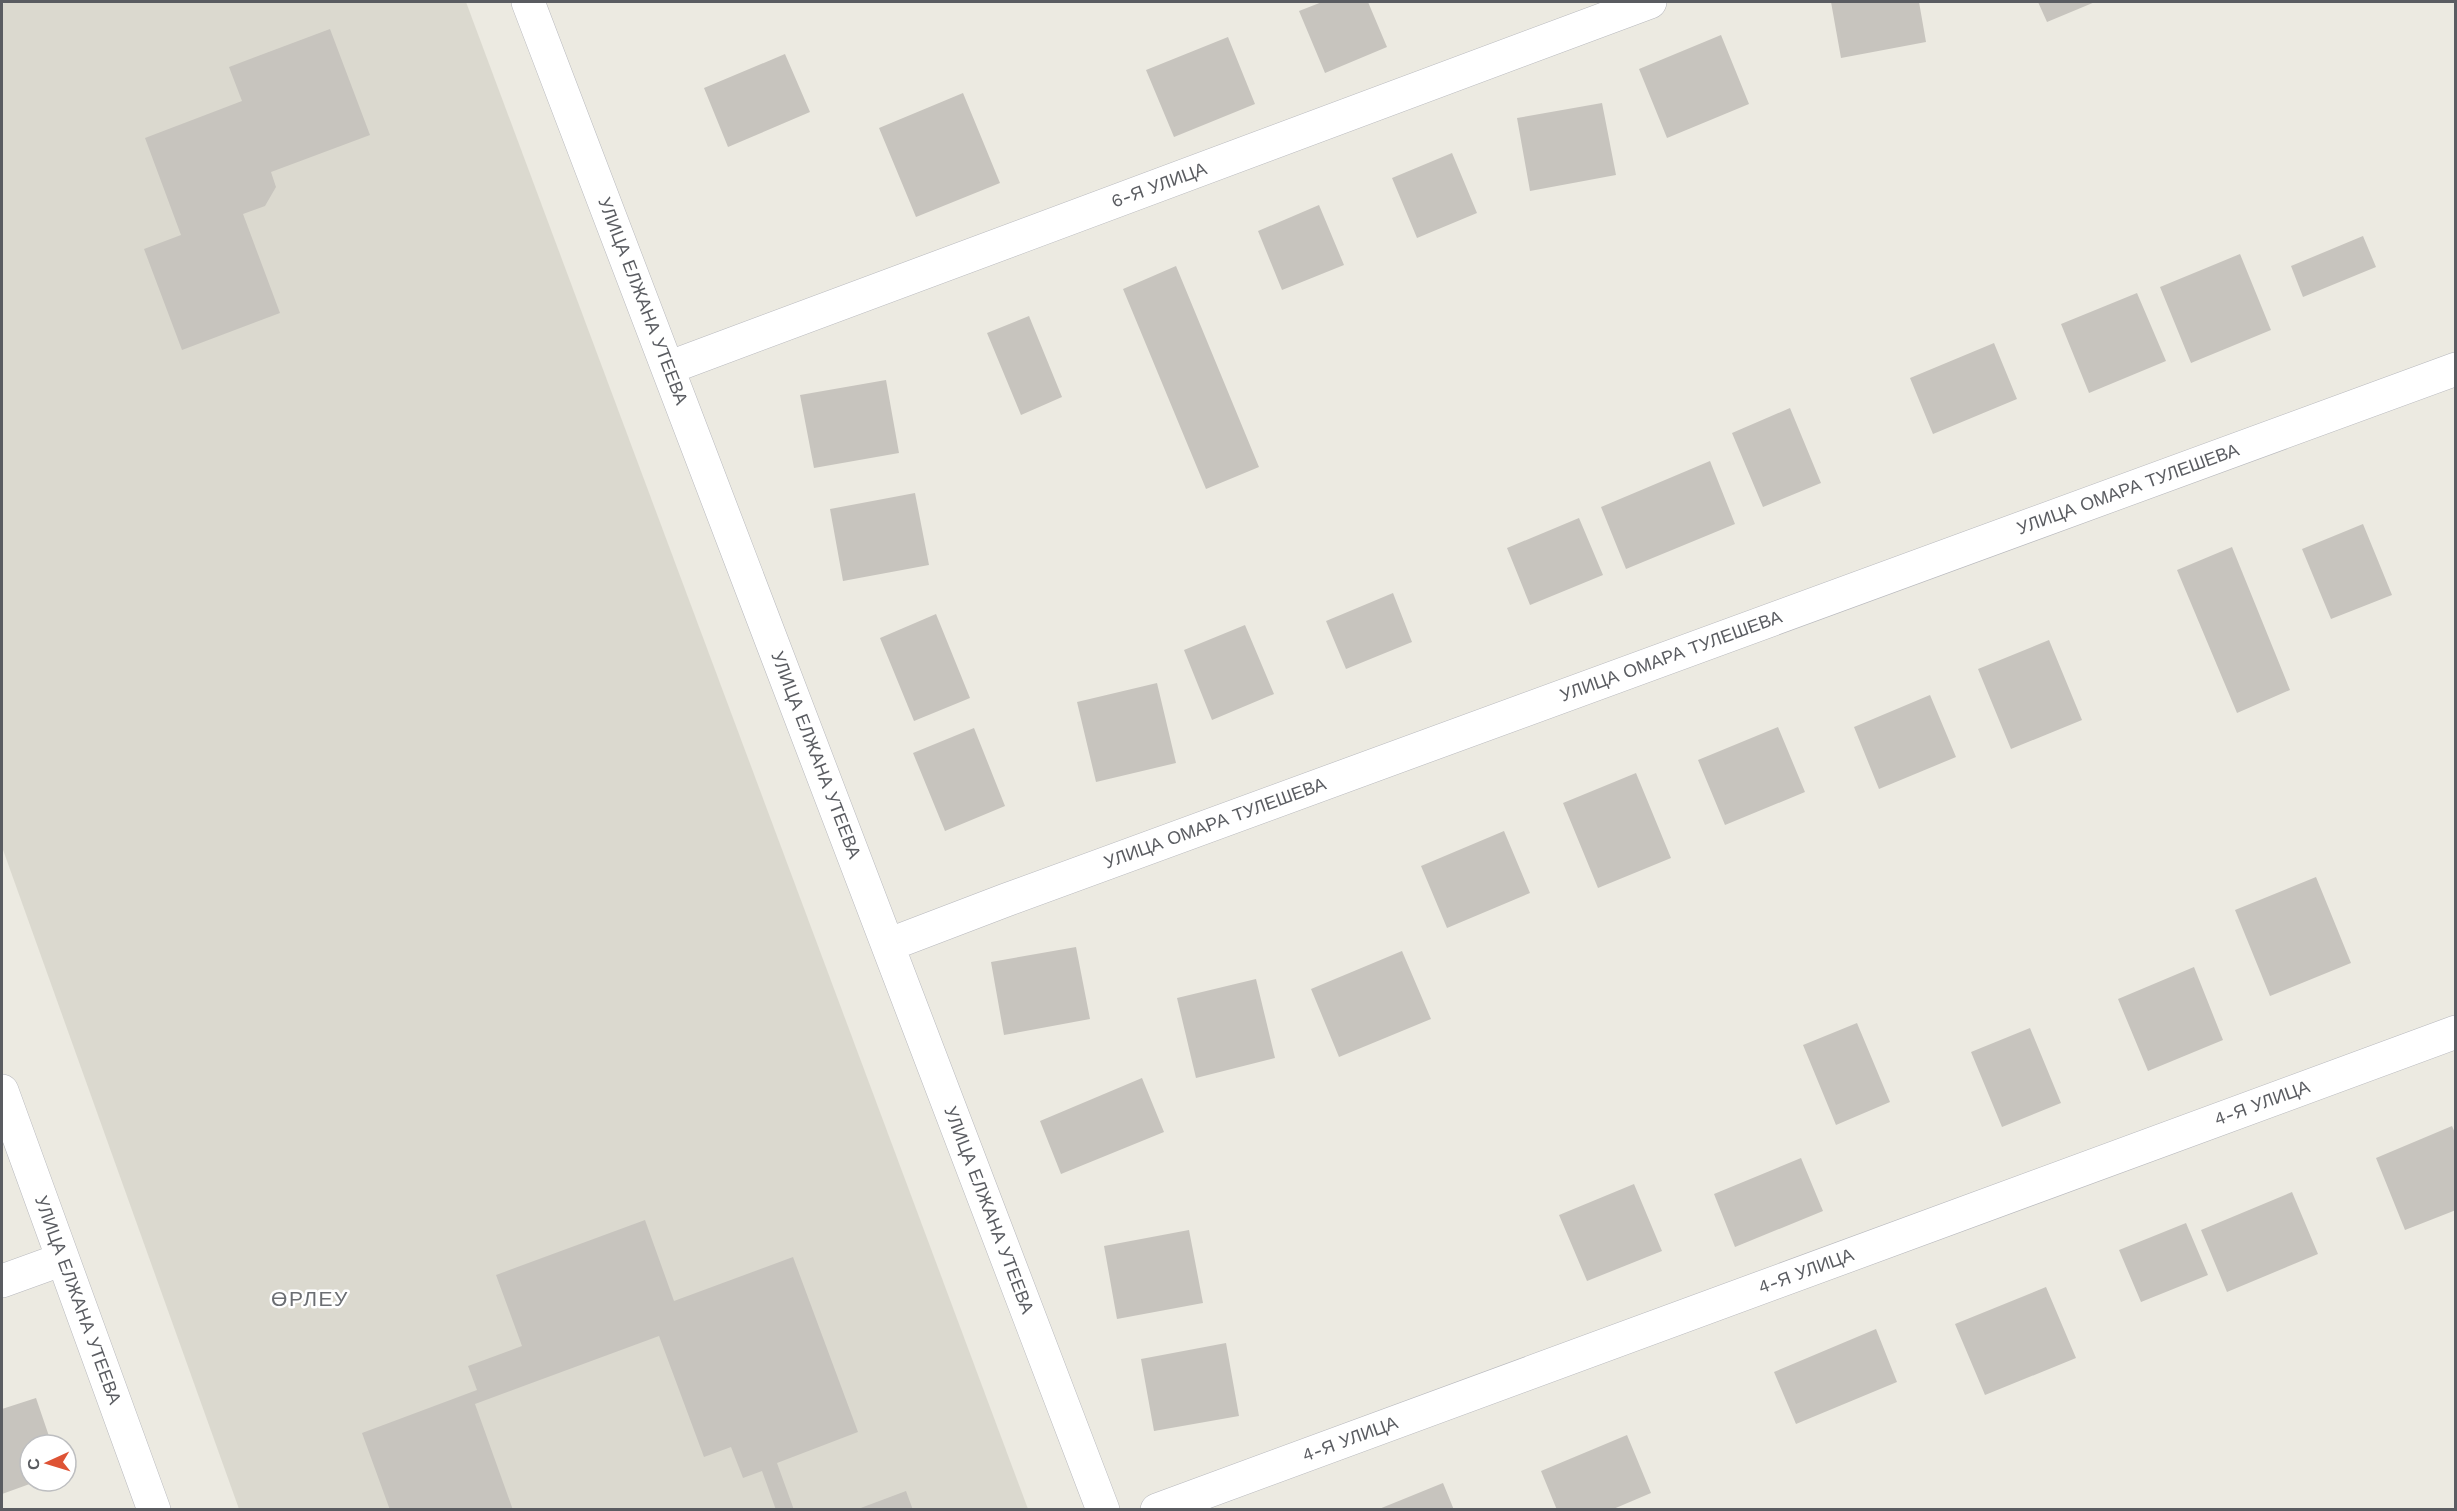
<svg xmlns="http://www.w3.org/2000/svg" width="2457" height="1511" viewBox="0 0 2457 1511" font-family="'Work Sans',sans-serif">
  <rect width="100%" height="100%" fill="#eceae1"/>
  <path fill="#dbd9cf" d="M 7,2 L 466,2 L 1028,1509 L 239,1509 L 2,847 L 2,4 Z"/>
  <path fill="#c7c4be" d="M 1322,2 L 1368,2 L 1387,47 L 1325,73 L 1299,11 Z
    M 1831,2 L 1919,2 L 1926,42 L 1841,58 Z
    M 2038,2 L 2095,2 L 2047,22 Z
    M 330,29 L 370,135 L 271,172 L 276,187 L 265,206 L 243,214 L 280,313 L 182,350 L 144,249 L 181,235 L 145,138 L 242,101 L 229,67 Z
    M 1721,35 L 1749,104 L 1667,138 L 1639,69 Z
    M 1228,37 L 1255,104 L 1174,137 L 1146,70 Z
    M 785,54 L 810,112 L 728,147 L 704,88 Z
    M 963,93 L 1000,183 L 916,217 L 879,128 Z
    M 1602,103 L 1616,175 L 1530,191 L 1517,118 Z
    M 1452,153 L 1477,213 L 1417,238 L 1392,178 Z
    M 1319,205 L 1344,265 L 1282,290 L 1258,231 Z
    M 2363,236 L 2376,267 L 2303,297 L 2291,266 Z
    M 2240,254 L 2271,330 L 2191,363 L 2160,287 Z
    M 1176,266 L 1259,467 L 1206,489 L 1123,289 Z
    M 2137,293 L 2166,361 L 2089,393 L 2061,324 Z
    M 1029,316 L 1062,397 L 1021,415 L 987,333 Z
    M 1994,343 L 2017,399 L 1933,434 L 1910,378 Z
    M 886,380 L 899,453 L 814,468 L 800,395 Z
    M 1790,408 L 1821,483 L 1763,507 L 1732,433 Z
    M 1710,461 L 1735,524 L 1626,569 L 1601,507 Z
    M 915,493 L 929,565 L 843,581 L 830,509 Z
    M 1579,518 L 1603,575 L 1530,605 L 1507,548 Z
    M 2363,524 L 2392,595 L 2331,619 L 2302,549 Z
    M 2232,547 L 2290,690 L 2237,713 L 2177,570 Z
    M 1393,593 L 1412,642 L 1346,669 L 1326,621 Z
    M 936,614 L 970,698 L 914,721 L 880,638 Z
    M 1245,625 L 1274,694 L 1212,720 L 1184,650 Z
    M 2049,640 L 2082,720 L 2011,749 L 1978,669 Z
    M 1157,683 L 1176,763 L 1096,782 L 1077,702 Z
    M 1930,695 L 1956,757 L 1879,789 L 1854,727 Z
    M 1778,727 L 1805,792 L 1725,825 L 1698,760 Z
    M 974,728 L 1005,806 L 945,831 L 913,753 Z
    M 1636,773 L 1671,858 L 1598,888 L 1563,803 Z
    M 1504,831 L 1530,893 L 1447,928 L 1421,866 Z
    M 2316,877 L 2351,963 L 2270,996 L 2235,910 Z
    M 1076,947 L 1090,1019 L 1004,1035 L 991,962 Z
    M 1402,951 L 1431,1019 L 1339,1057 L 1311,989 Z
    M 2194,967 L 2223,1040 L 2148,1071 L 2118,999 Z
    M 1256,979 L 1275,1058 L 1196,1078 L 1177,998 Z
    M 1857,1023 L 1890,1102 L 1836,1125 L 1803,1045 Z
    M 2030,1028 L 2061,1103 L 2002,1127 L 1971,1052 Z
    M 1142,1078 L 1164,1132 L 1061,1174 L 1040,1121 Z
    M 2452,1126 L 2456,1135 L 2456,1210 L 2405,1230 L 2376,1158 Z
    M 1801,1158 L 1823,1211 L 1735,1247 L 1714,1194 Z
    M 1634,1184 L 1662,1251 L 1587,1281 L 1559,1215 Z
    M 2292,1192 L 2318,1254 L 2227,1292 L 2201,1230 Z
    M 645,1220 L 674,1301 L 793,1257 L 858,1432 L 777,1463 L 794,1510 L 776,1510 L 762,1471 L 743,1478 L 731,1447 L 704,1457 L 659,1336 L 475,1404 L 513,1510 L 390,1510 L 362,1433 L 477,1390 L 468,1366 L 522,1346 L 496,1275 Z
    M 2186,1223 L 2208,1275 L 2141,1302 L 2119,1250 Z
    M 1189,1230 L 1203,1303 L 1117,1319 L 1104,1246 Z
    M 2046,1287 L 2076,1358 L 1985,1395 L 1955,1324 Z
    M 1876,1329 L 1897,1382 L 1796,1424 L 1774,1372 Z
    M 1226,1343 L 1239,1416 L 1154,1431 L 1141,1359 Z
    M 36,1398 L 52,1445 L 30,1445 L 30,1481 L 38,1481 L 2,1494 L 2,1409 Z
    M 1627,1435 L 1651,1493 L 1611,1510 L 1557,1510 L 1541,1471 Z
    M 1443,1483 L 1454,1510 L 1379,1510 L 1379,1509 Z
    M 906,1491 L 913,1510 L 858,1510 L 858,1509 Z"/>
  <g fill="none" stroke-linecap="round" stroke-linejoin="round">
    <defs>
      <path id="street" d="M 528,2 L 1103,1510
        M 668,368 L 1650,2
        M 888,945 L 1006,900 L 2456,369
        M 2,1091 L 154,1510
        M 2,1281 L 63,1259
        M 1157,1510 L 2456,1032"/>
    </defs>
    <use href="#street" stroke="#b7b8bd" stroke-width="34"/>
    <use href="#street" stroke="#fff" stroke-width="33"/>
  </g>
  <g text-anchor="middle" stroke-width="5" stroke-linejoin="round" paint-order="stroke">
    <g font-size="18" fill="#5a5c61" stroke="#fff">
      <text transform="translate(1159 185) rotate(-20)" y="6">6-Я УЛИЦА</text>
      <text transform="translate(643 301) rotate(69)" y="6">УЛИЦА ЕЛЖАНА УТЕЕВА</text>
      <text transform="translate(2128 489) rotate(-20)" y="6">УЛИЦА ОМАРА ТУЛЕШЕВА</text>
      <text transform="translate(1671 656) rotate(-20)" y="6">УЛИЦА ОМАРА ТУЛЕШЕВА</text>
      <text transform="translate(816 755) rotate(69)" y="6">УЛИЦА ЕЛЖАНА УТЕЕВА</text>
      <text transform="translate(1215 823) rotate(-20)" y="6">УЛИЦА ОМАРА ТУЛЕШЕВА</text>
      <text transform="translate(2262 1103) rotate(-20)" y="6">4-Я УЛИЦА</text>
      <text transform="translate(989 1210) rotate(69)" y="6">УЛИЦА ЕЛЖАНА УТЕЕВА</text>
      <text transform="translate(1806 1271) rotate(-20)" y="6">4-Я УЛИЦА</text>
      <text transform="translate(78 1300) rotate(70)" y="6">УЛИЦА ЕЛЖАНА УТЕЕВА</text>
      <text transform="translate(1350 1439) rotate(-20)" y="6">4-Я УЛИЦА</text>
    </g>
    <g font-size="21" letter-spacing="1.5" fill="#6b6e73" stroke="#fff">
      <text x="310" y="1306">ӨРЛЕУ</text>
    </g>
  </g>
  <rect width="2457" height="1511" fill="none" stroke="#5a5c61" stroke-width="6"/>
  <g transform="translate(48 1463) rotate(266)"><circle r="28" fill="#ffffff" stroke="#bdbec0" stroke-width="1.5"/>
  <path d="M0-4.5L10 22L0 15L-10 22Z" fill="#de5335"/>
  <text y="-9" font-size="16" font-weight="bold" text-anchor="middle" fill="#5a5c61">С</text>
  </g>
</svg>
